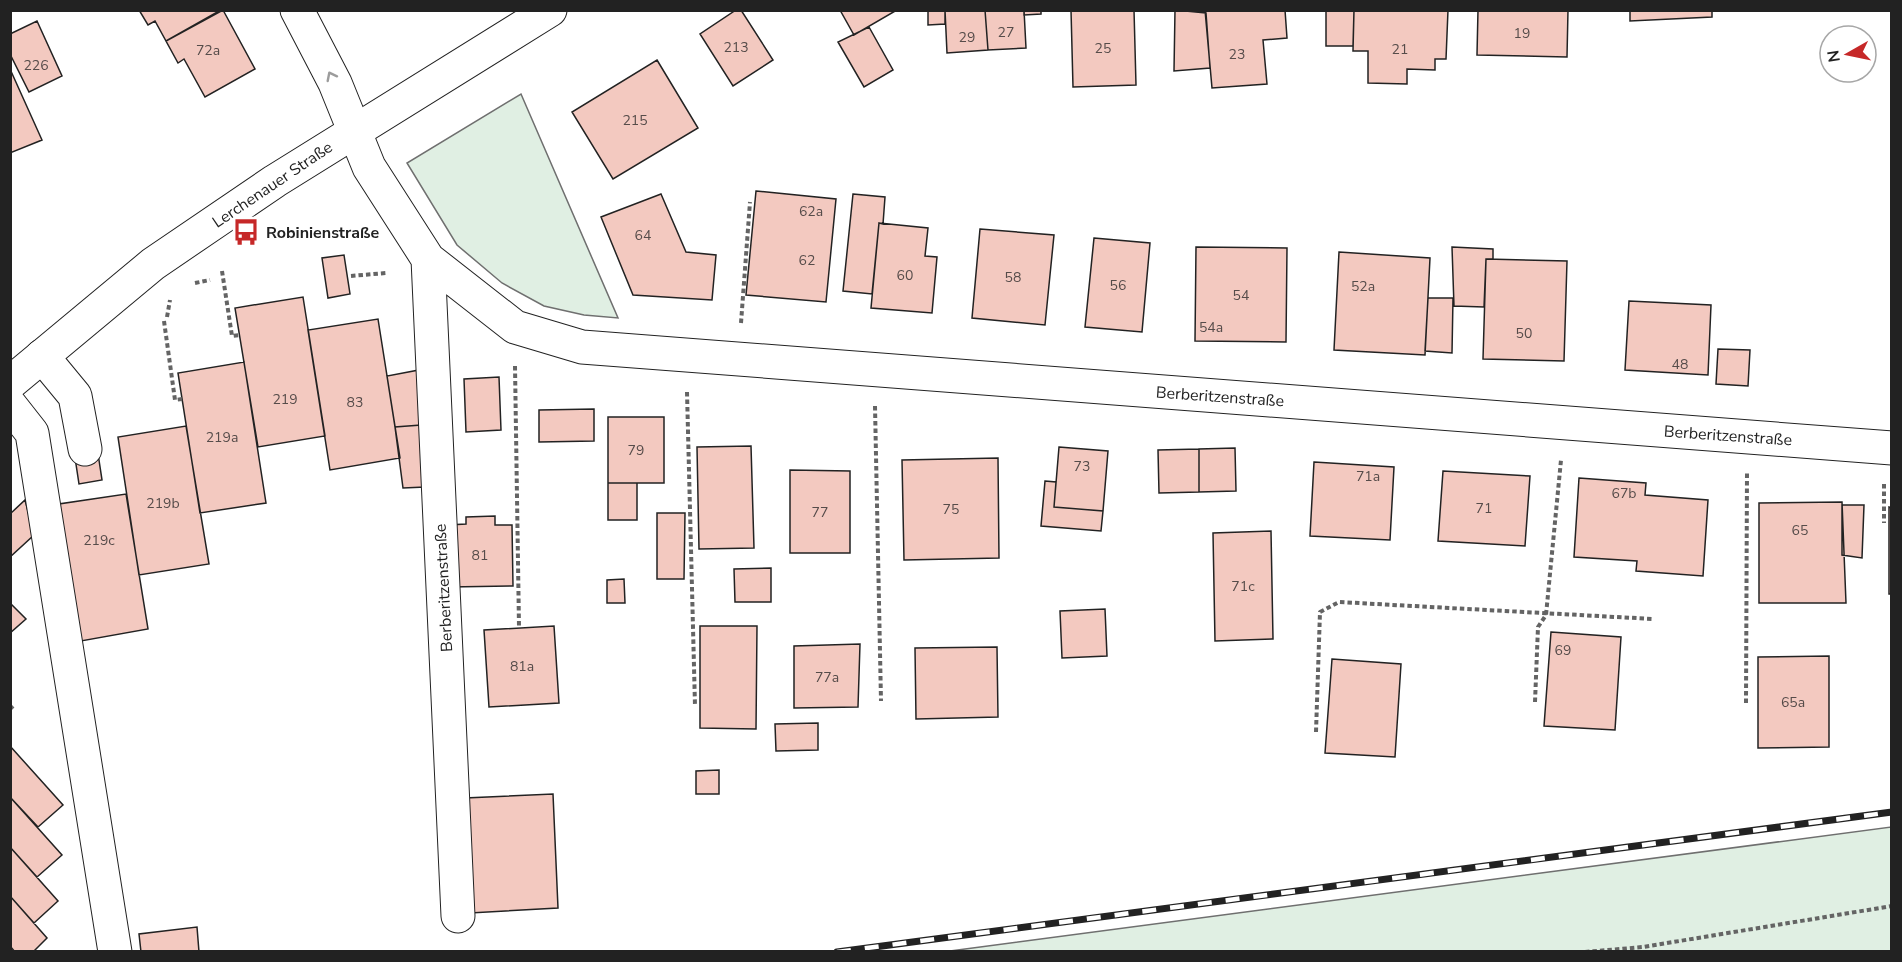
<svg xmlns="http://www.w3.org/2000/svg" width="1902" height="962" viewBox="0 0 1902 962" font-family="'Nunito Sans',sans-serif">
  <rect width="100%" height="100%" fill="#fff"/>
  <path fill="#e0efe3" stroke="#6f6f6f" stroke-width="1.5" d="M 521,94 L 618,318 L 584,315 L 544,306 L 502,283 L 457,245 L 407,163 Z
    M 1891,827 L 1891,951 L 950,951 Z"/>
  <path fill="#f3c9c0" stroke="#222" stroke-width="1.5" d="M 139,10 L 221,10 L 166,41 L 155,21 L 148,25 Z
    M 223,10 L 255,69 L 205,97 L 184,59 L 178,63 L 166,41 Z
    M 736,10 L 741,10 L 773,60 L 733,86 L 700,34 Z
    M 840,10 L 897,10 L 854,35 Z
    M 928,10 L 945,10 L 945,24 L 928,25 Z
    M 945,10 L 985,10 L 988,50 L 947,53 Z
    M 985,10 L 1024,10 L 1026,48 L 988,50 Z
    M 1024,10 L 1041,10 L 1041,14 L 1024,15 Z
    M 1071,10 L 1134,10 L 1136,85 L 1073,87 Z
    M 1175,10 L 1206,13 L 1210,68 L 1174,71 Z
    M 1205,10 L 1285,10 L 1287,38 L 1263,40 L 1267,84 L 1212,88 Z
    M 1326,10 L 1354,10 L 1353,46 L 1326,46 Z
    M 1354,10 L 1448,10 L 1446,59 L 1435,59 L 1435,70 L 1407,69 L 1407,84 L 1368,83 L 1368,51 L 1353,51 Z
    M 1478,10 L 1568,10 L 1567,57 L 1477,55 Z
    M 1630,10 L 1712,10 L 1712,17 L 1630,21 Z
    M 37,21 L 62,76 L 29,92 L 10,54 L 10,34 Z
    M 869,27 L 893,70 L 864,87 L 838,42 Z
    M 657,60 L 698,128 L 613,179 L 572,112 Z
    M 10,69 L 42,140 L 10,153 Z
    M 756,191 L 836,199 L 826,302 L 746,295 Z
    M 661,194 L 686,252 L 716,255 L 712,300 L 633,295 L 601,217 Z
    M 853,194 L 885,197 L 883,224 L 879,223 L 872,294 L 843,291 Z
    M 879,223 L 928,228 L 925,256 L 937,257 L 932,313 L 871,308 Z
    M 980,229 L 1054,235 L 1045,325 L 972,318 Z
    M 1094,238 L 1150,243 L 1142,332 L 1085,327 Z
    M 1196,247 L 1287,248 L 1286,342 L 1195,341 Z
    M 1452,247 L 1493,249 L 1493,259 L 1486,259 L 1484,307 L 1454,306 Z
    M 1339,252 L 1430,258 L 1425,355 L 1334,350 Z
    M 344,255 L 350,294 L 328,298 L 322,258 Z
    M 1486,259 L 1567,261 L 1564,361 L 1483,359 Z
    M 303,297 L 325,436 L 258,447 L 235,308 Z
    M 1428,298 L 1453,298 L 1452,353 L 1425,351 Z
    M 1629,301 L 1711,305 L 1708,375 L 1625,370 Z
    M 378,319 L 400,458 L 330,470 L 308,330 Z
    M 1718,349 L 1750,350 L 1748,386 L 1716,384 Z
    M 244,362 L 266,503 L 200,513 L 178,373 Z
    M 419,370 L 421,425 L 395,427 L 387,376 Z
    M 499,377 L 501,430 L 466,432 L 464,379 Z
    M 594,409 L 594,441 L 539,442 L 539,410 Z
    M 608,417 L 664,417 L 664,483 L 608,483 Z
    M 421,425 L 425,487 L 403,488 L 395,427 Z
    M 186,426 L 209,564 L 139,575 L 118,437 Z
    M 751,446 L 754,548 L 699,549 L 697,447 Z
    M 97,447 L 102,480 L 79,484 L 74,451 Z
    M 1059,447 L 1108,451 L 1103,511 L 1054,507 Z
    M 1235,448 L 1236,491 L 1199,492 L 1199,449 Z
    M 1199,449 L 1199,492 L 1159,493 L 1158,450 Z
    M 998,458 L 999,558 L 904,560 L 902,460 Z
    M 1314,462 L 1394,467 L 1390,540 L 1310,536 Z
    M 790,470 L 850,471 L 850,553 L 790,553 Z
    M 1443,471 L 1530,476 L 1525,546 L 1438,541 Z
    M 1579,478 L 1646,483 L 1645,495 L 1708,500 L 1703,576 L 1636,571 L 1637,561 L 1574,557 Z
    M 1045,481 L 1056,482 L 1054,507 L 1103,511 L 1101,531 L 1041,526 Z
    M 608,483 L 637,483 L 637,520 L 608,520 Z
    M 126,494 L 148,629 L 81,641 L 59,504 Z
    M 25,500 L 34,535 L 10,557 L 10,514 Z
    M 1842,502 L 1846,603 L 1759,603 L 1759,503 Z
    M 1842,505 L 1864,505 L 1862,558 L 1842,555 Z
    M 1889,507 L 1892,508 L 1892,594 L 1889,594 Z
    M 657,513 L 685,513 L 684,579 L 657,579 Z
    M 495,516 L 495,525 L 512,525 L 513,586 L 449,587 L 448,525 L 466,524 L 466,517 Z
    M 1271,531 L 1273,639 L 1215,641 L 1213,533 Z
    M 771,568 L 771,602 L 735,602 L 734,569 Z
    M 624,579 L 625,603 L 607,603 L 607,580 Z
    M 10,603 L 26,619 L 10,633 Z
    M 1105,609 L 1107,656 L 1062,658 L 1060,611 Z
    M 554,626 L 559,703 L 489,707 L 484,630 Z
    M 700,626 L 757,626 L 756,729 L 700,728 Z
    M 1551,632 L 1621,637 L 1615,730 L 1544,726 Z
    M 860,644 L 858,707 L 794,708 L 794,646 Z
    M 997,647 L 998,717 L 916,719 L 915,648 Z
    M 1829,656 L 1829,747 L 1758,748 L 1758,657 Z
    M 1332,659 L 1401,664 L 1395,757 L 1325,753 Z
    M 818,723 L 818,750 L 776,751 L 775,724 Z
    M 10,746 L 63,805 L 38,827 L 10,797 Z
    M 719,770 L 719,794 L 696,794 L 696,771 Z
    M 553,794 L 558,908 L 470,913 L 465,798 Z
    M 10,797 L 62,855 L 37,877 L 10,847 Z
    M 10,847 L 58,901 L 34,923 L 10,896 Z
    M 10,896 L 47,938 L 33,952 L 15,952 L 10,946 Z
    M 197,927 L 199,952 L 141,952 L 139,934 Z"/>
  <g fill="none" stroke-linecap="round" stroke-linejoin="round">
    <defs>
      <path id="minor" d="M 297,10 L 335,83 L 369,167 L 428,259 L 515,327 L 582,347 L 1892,448
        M 428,259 L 458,916
        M 42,356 L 75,396 L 85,449
        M 10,405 L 32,433 L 115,952"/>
      <path id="major" d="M 10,383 L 153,264 L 275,181 L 550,10"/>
    </defs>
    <use href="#minor" stroke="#222" stroke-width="35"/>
    <use href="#major" stroke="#222" stroke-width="35"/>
    <path stroke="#646464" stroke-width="4" stroke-dasharray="4.5 3" stroke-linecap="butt" d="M 222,271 L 232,336 L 240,335
      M 351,276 L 386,273
      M 195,283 L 210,280
      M 167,317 L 170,300
      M 164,321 L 175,400 L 182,399
      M 741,323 L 750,202
      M 515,366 L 519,627
      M 687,392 L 695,706
      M 875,406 L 881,701
      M 1884,484 L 1884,523
      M 1535,702 L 1538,627 L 1546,615 L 1561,460
      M 1746,703 L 1747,473
      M 10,709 L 13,706
      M 1316,732 L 1320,612 L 1339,602 L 1653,619
      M 1585,952 L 1643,947 L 1892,906"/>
    <use href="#minor" stroke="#fff" stroke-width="33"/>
    <use href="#major" stroke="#fff" stroke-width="33"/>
    <defs>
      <path id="rail" d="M 837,952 L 1892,812"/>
    </defs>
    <use href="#rail" stroke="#222" stroke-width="7"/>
    <use href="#rail" stroke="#fff" stroke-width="4.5" stroke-dasharray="14" stroke-linecap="butt"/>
  </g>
  <defs><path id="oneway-chevron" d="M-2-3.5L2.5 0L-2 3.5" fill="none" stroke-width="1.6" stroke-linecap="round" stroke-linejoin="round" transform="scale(1.5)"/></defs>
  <use stroke="#9c9c9c" href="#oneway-chevron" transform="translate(331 76) rotate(-117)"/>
  <defs>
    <symbol id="bus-bare" viewBox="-9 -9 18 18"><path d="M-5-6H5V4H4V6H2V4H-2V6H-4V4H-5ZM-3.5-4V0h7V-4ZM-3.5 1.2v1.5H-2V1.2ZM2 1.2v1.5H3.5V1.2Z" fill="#c62828" stroke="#fff" stroke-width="2.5" paint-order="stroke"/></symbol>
  </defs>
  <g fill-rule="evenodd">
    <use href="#bus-bare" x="227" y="213" width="38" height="38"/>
  </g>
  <g text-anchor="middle" stroke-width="4.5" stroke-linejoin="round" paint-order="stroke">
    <g font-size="14" fill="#564c4a">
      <text x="1006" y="37">27</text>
      <text x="1522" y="38">19</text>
      <text x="967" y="42">29</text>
      <text x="736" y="52">213</text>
      <text x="1103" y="53">25</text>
      <text x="1400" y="54">21</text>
      <text x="208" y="55">72a</text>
      <text x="1237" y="59">23</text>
      <text x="36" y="70">226</text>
      <text x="635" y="125">215</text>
      <text x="811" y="216">62a</text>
      <text x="643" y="240">64</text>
      <text x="807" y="265">62</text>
      <text x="905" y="280">60</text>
      <text x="1013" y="282">58</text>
      <text x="1118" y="290">56</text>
      <text x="1363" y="291">52a</text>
      <text x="1241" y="300">54</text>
      <text x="1211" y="332">54a</text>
      <text x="1524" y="338">50</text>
      <text x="1680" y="369">48</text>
      <text x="285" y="404">219</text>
      <text x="355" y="407">83</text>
      <text x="222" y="442">219a</text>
      <text x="636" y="455">79</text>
      <text x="1082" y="471">73</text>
      <text x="1368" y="481">71a</text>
      <text x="1624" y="498">67b</text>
      <text x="163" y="508">219b</text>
      <text x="1484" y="513">71</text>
      <text x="951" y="514">75</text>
      <text x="820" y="517">77</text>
      <text x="1800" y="535">65</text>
      <text x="99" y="545">219c</text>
      <text x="480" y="560">81</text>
      <text x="1243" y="591">71c</text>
      <text x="1563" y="655">69</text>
      <text x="522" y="671">81a</text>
      <text x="827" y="682">77a</text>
      <text x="1793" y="707">65a</text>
    </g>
    <g font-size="16" fill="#222" stroke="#fff">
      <text transform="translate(272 184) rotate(-34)" y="6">Lerchenauer Straße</text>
      <text transform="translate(1220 396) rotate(4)" y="6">Berberitzenstraße</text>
      <text transform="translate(1728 435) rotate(4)" y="6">Berberitzenstraße</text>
      <text transform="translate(443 588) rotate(-93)" y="6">Berberitzenstraße</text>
    </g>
    <g font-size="16" font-weight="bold" fill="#222" stroke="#fff" text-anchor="start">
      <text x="266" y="238">Robinienstraße</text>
    </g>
  </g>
  <rect width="1902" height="962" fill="none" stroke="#222222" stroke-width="24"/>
  <g transform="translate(1848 54) rotate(261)"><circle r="28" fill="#ffffff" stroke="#a7a7a7" stroke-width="1.5"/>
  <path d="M0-4.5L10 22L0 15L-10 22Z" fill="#c62828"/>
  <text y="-9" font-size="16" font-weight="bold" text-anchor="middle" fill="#222222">N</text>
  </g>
</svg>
